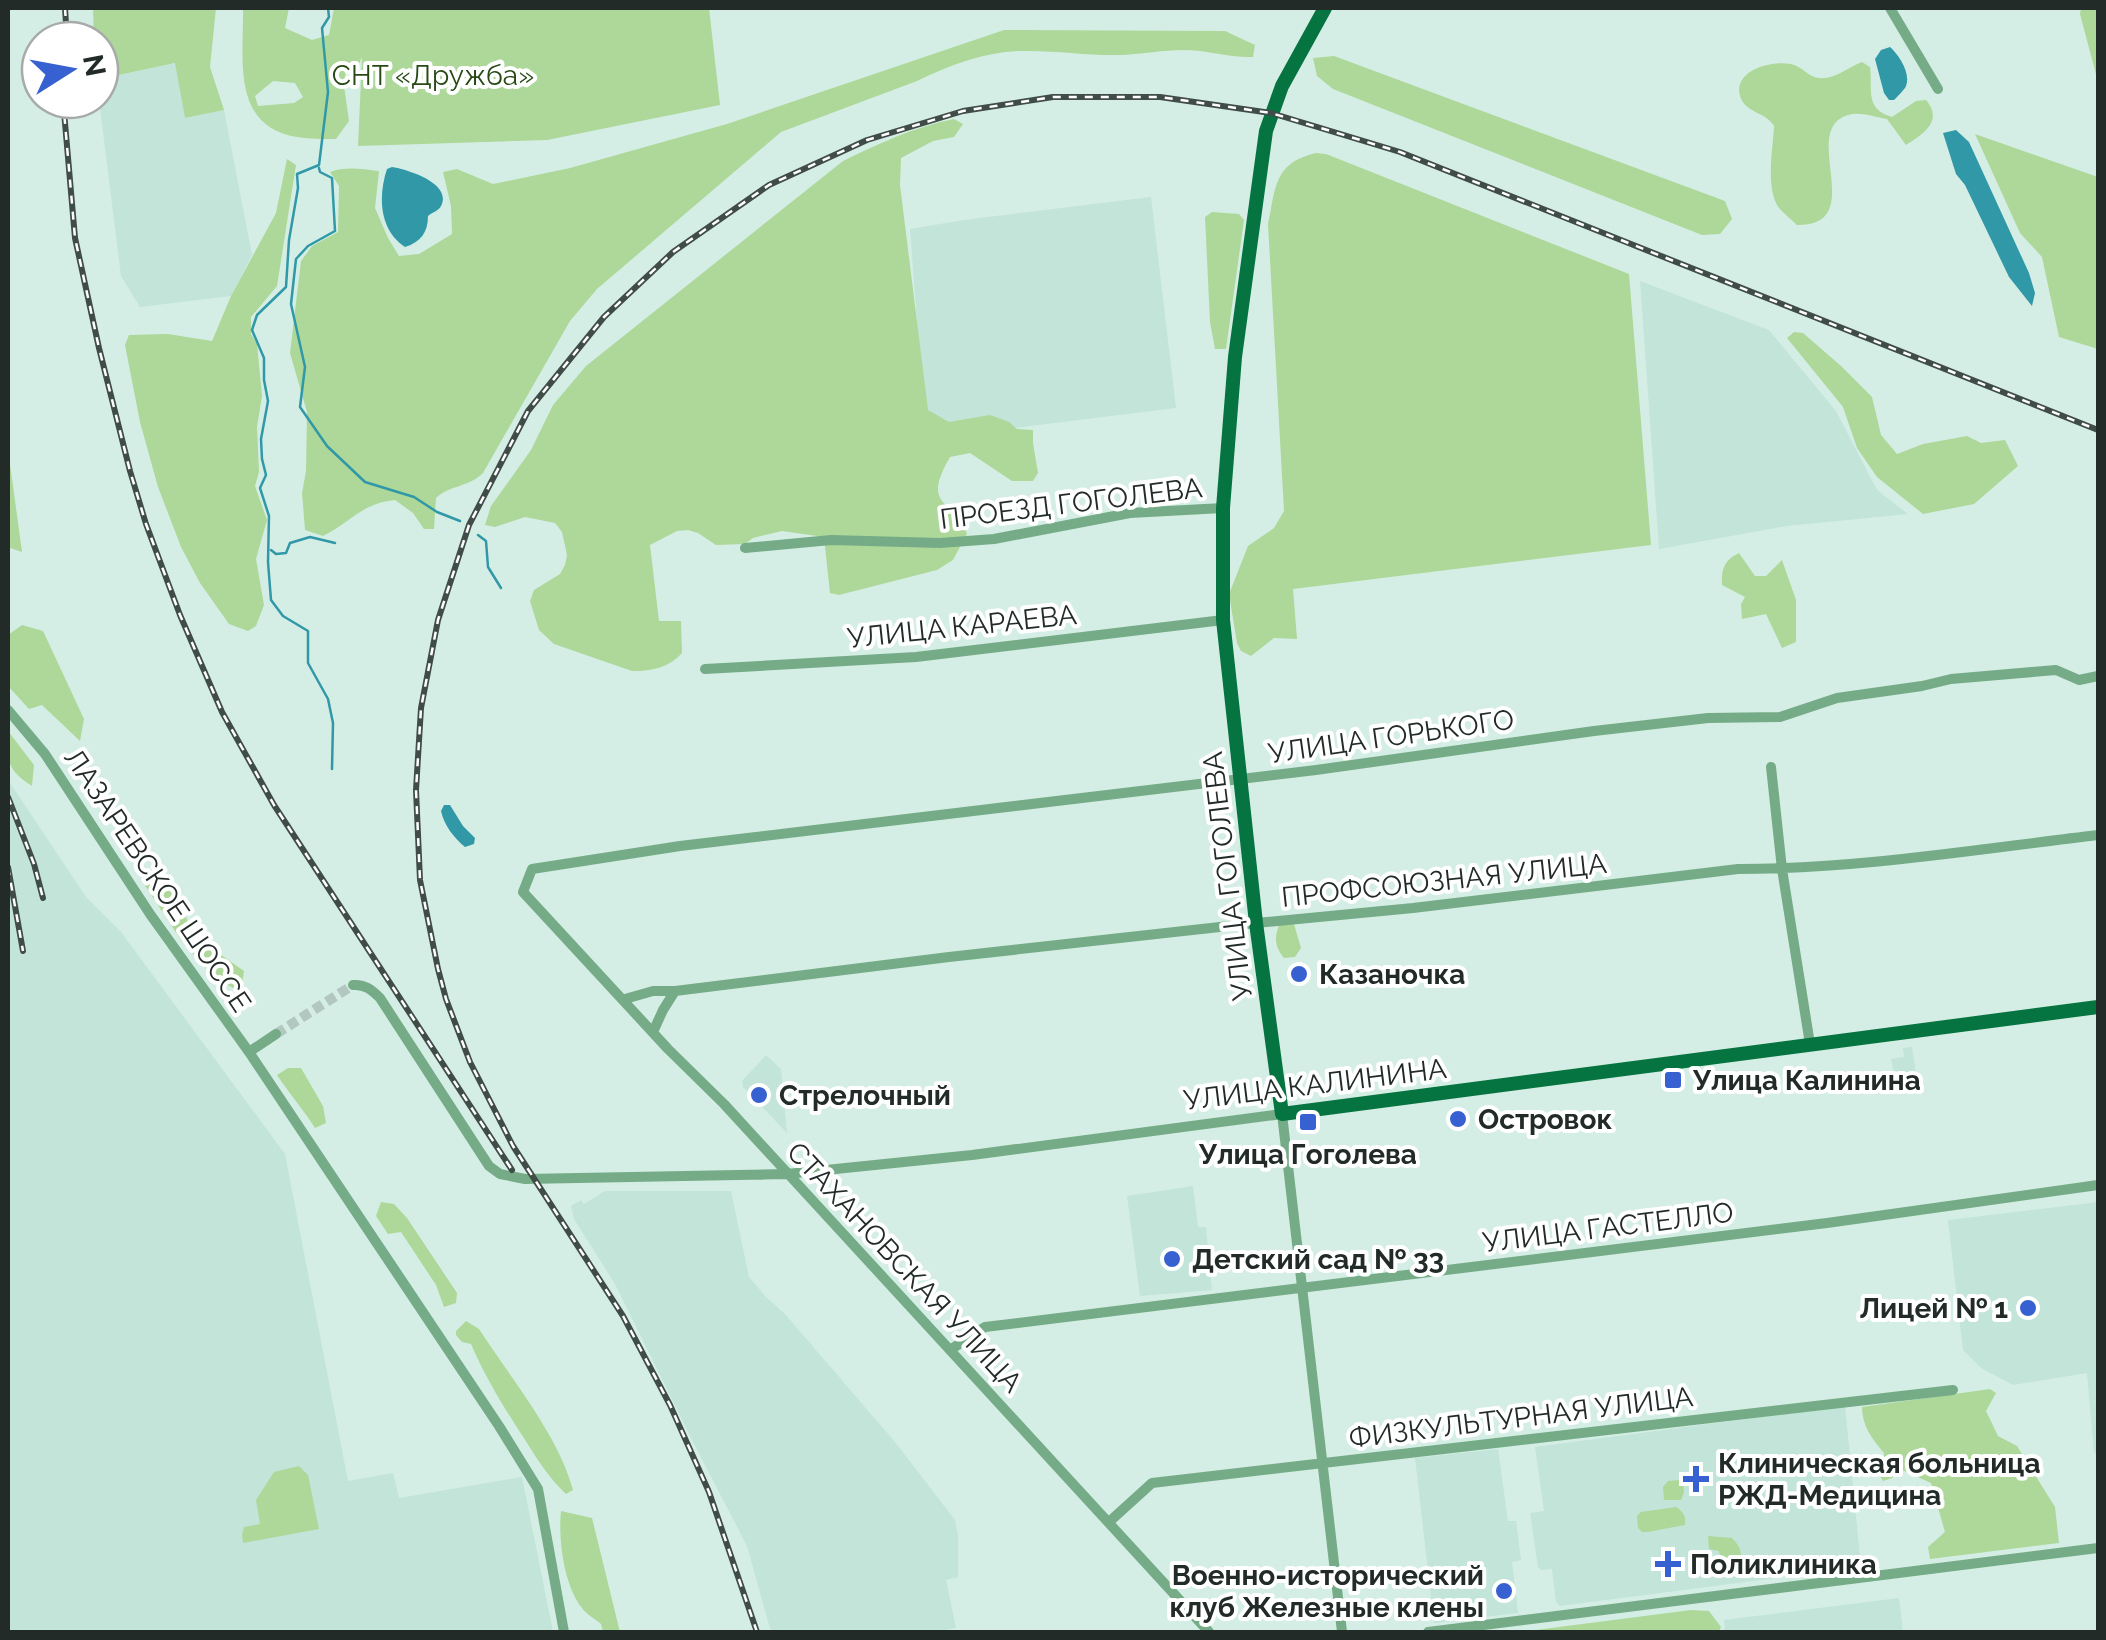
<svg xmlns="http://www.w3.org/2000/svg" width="2106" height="1640" viewBox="0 0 2106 1640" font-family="Raleway,sans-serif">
  <rect width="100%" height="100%" fill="#d5eee5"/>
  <path fill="#c2e4d9" d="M 176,63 L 185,118 L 224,110 L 252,255 L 231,296 L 140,307 L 121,276 L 99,100 L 100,79 Z
    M 1151,197 L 1176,408 L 926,439 L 910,229 L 964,220 Z
    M 1640,281 L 1769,330 L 1836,411 L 1877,490 L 1908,514 L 1787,526 L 1659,549 Z
    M 8,780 L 86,897 L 121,932 L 285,1154 L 348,1481 L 393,1473 L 399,1498 L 522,1477 L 553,1632 L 8,1632 Z
    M 1912,1047 L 1918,1087 L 1897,1091 L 1891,1059 L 1904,1057 L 1903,1048 Z
    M 766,1055 L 781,1069 L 787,1133 L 743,1087 L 742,1081 Z
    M 1193,1186 L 1198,1227 L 1206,1227 L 1212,1290 L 1140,1296 L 1127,1196 Z
    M 605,1191 L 731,1191 L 749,1277 L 765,1296 L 785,1314 L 895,1442 L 955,1520 L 958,1535 L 958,1577 L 946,1580 L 956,1628 L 948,1629 L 949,1632 L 771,1632 L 747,1546 L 693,1442 L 615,1284 L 574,1219 L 571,1206 L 581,1200 L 584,1204 Z
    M 2098,1202 L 2098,1452 L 2094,1453 L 2087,1373 L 2013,1385 L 1981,1368 L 1963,1350 L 1948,1220 Z
    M 1845,1406 L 1861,1567 L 1560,1606 L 1556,1602 L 1552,1569 L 1541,1570 L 1538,1567 L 1530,1513 L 1544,1511 L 1535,1447 Z
    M 1498,1449 L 1508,1521 L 1516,1521 L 1521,1560 L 1512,1562 L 1518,1613 L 1434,1623 L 1415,1458 Z
    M 1899,1598 L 1903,1632 L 1725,1632 L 1724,1620 Z"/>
  <path fill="#add899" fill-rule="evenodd" d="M 93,8 L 216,8 L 210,67 L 224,110 L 185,118 L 175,63 L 100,79 L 100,40 L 94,40 Z
    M 243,8 L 289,8 L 285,28 L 312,40 L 329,35 L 334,8 L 709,8 L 720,105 L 547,140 L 358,146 L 362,57 L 359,64 L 346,67 L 344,86 L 349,121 L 336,139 C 323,139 309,139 297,137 C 230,126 244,58 243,8 ZM 273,81 L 295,83 L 303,97 L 294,103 L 258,106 L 255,96 Z
    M 2081,8 L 2098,8 L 2098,82 L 2080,14 Z
    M 1004,30 L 1225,31 L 1255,45 L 1253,57 C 1229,58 1207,50 1184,50 C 1163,50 1143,54 1122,55 C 1088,56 1055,50 1021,51 C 985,52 950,65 917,81 L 781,132 L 597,289 L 570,321 L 483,473 C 469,487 450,485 436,498 L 434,529 L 424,529 L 413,513 L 395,500 C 360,504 353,521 323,536 L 305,530 L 302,493 L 306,471 L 307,412 L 290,353 L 301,261 L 312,246 L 338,232 L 339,186 L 330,172 C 346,166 362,169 379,171 L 375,208 L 388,238 L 399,256 L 419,254 L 452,234 L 451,206 L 443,172 L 457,169 L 493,184 L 570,168 L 727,124 Z
    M 1334,56 L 1725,201 L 1732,219 L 1720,234 L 1702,235 L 1333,89 L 1317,76 L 1313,58 Z
    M 1862,62 L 1870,67 C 1873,89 1864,109 1892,117 L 1916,101 L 1926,100 C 1944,121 1923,134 1906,145 L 1887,119 C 1875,117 1859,111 1848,115 C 1798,130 1870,226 1797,225 C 1791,219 1784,214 1779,208 C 1765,188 1773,149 1774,126 C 1766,112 1745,113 1740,96 C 1733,70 1772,60 1791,64 C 1802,66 1808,77 1819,78 C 1835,80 1848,67 1862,62 Z
    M 954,119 L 963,124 L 954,137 L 933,141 L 901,158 L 900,185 L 928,410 L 949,422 L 990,415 L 1009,422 L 1017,429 L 1033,430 L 1033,443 L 1038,473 L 1033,481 L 1012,481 L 970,453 L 950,457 C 920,509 954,498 967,534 L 953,560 L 937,570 L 839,595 L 830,593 L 824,537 L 782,531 L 753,538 L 745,544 L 716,545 L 698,533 L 688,530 L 677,531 L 650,545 L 659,621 L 681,621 L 682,653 C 670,667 650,672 632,671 L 554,644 L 539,630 L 530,601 L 534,590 L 560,574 L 565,565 L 567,555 L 562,532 L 555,523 L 525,517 L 495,527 L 485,525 L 491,506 L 531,450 L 553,405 L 586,366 L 843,161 C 880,143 914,127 954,119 Z
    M 1975,134 L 2098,177 L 2098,349 L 2059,337 L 2042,257 L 2020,233 Z
    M 1316,153 L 1326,154 L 1629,274 L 1651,545 L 1293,589 L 1297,639 L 1274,638 L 1251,656 L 1241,651 L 1237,643 L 1229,594 L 1248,546 L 1274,528 L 1284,511 L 1268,224 C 1276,186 1274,163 1316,153 Z
    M 287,159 L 296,165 L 277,286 L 251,317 L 251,334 L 257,344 L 262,396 L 257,427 L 259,472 L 255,486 L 267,520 L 256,559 L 264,605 L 256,626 L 248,631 L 229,624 L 200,583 L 181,547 L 158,487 L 140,422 L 125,345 L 129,335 L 168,334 L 212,341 L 231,296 L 276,213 Z
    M 1212,212 L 1239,214 L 1244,220 L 1226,349 L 1215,349 L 1210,322 L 1205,217 Z
    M 1794,332 L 1803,333 L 1841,366 L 1872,397 L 1881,435 L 1897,454 L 1923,444 L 1967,436 L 1981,443 L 2005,440 L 2018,466 L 1974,504 L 1923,514 L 1877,477 L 1857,448 L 1843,407 L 1787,338 Z
    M 8,449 L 22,552 L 10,548 L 8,540 Z
    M 1739,553 L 1755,576 L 1766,576 L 1782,560 L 1796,600 L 1796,642 L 1782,648 L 1766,614 L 1742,619 L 1741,604 L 1745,597 L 1722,585 C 1721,570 1724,560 1739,553 Z
    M 22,625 L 43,631 L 84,719 L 80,741 L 42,705 L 29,709 L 8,686 L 8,635 Z
    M 8,731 L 34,765 L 32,786 C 6,769 7,761 8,731 Z
    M 146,871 L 166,880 L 197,938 L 244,971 L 241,992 L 214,978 L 181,940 L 144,884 Z
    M 1294,924 L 1301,948 L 1295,957 L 1284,958 C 1275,947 1274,939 1279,925 Z
    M 288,1068 L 301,1068 L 323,1106 L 326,1123 L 315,1128 C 303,1109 289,1093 277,1075 Z
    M 381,1202 L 394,1204 L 407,1218 L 457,1293 L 456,1303 L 444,1307 L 436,1285 L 401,1232 L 388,1234 L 376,1216 Z
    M 466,1321 L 479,1329 C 510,1377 559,1436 573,1490 L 566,1494 C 550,1479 539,1462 527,1443 C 506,1411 486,1379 471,1344 L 462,1342 L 456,1335 L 456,1331 Z
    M 1990,1389 L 1996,1393 L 1986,1411 L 1998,1436 L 2017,1446 L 2055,1507 L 2059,1543 L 1930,1559 L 1928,1547 L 1945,1532 L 1931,1483 L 1902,1470 L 1892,1478 L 1883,1481 L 1880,1476 L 1884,1467 L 1884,1453 C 1872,1439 1862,1426 1862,1407 Z
    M 299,1466 L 308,1475 L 319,1529 L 243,1543 L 242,1535 L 244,1527 L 260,1524 L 256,1500 L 274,1472 Z
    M 1679,1480 L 1683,1481 L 1684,1492 L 1681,1500 L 1664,1500 L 1663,1487 L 1668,1481 Z
    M 1676,1507 C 1683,1512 1686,1515 1685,1525 L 1648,1532 L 1642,1532 L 1638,1528 L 1637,1516 L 1641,1512 Z
    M 561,1511 L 592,1518 L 620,1632 L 603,1632 L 601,1624 C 595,1619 586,1614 582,1608 C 564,1586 558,1539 561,1511 Z
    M 1708,1536 L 1732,1538 C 1739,1545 1743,1552 1740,1563 L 1725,1566 L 1722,1563 L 1719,1551 L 1709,1549 Z
    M 1691,1610 L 1709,1611 L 1721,1627 L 1719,1632 L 1521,1632 Z"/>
  <path fill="#3198a8" d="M 1890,47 C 1899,55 1911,73 1906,86 C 1905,89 1896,98 1894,100 L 1889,100 L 1884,93 L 1875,59 L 1881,50 Z
    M 1956,130 L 1969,142 L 2029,273 L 2035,293 L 2032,306 L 2009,277 L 1965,185 L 1956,174 L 1943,133 Z
    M 392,167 C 406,169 453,183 441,206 C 439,211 432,212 428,216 C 428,232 421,242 405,247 C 379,230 378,196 387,169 Z
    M 444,805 L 450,805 L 463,826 L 475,838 L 474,844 L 465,847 C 454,838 444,825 441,811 Z"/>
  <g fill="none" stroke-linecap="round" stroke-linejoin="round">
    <path stroke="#3198a8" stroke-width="2.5" d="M 328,8 L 329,17 L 322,28 L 328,92 L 319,165 L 297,174 L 298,188 L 289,240 L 286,287 L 257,315 L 252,330 L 264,358 L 264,380 L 268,401 L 261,439 L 262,459 L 266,475 L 260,488 L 269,516 L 268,562 L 271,600 L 283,616 L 308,631 L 308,663 L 328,699 L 333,723 L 332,769
      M 319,168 L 320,172 L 332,178 L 335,231 L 308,246 L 296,259 L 291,304 L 305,367 L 300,407 L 327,446 L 365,482 L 414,497 L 437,512 L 460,521
      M 478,535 L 486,541 L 488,567 L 501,588
      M 271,550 L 276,554 L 286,553 L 290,543 L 310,537 L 335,543"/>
    <path stroke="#b1c7bf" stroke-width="10" stroke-dasharray="10 5" stroke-linecap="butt" d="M 276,1034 L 353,985"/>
    <path stroke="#75ac87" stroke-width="10" d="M 1890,8 L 1938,89
      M 745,548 L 831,540 L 940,543 L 994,539 L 1130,513 L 1223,508
      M 705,669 L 916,657 L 1223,620
      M 8,710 L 45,754 L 150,914 L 249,1052 L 499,1426 L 538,1489 L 564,1632
      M 1771,767 L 1782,869 L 1810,1044
      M 353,985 C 365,984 372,990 380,998 L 489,1166 L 500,1174 L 525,1179 L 787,1174 L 972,1155 L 1282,1114 L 1342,1632
      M 625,999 L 653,991 L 675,991 L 949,957 L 1256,923 L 1413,908 L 1738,869 C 1858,869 1979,849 2098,835
      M 653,1032 L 663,1010 L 675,991
      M 249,1052 L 276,1034
      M 950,1350 L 985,1327 L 1827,1223 L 2098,1185
      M 1109,1522 L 1152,1483 L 1953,1390
      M 1209,1632 L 724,1104 L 668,1049 L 523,892 L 532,869 L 680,846 L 1316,770 L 1594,731 L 1708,718 L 1780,717 L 1837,698 L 1922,686 L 1951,679 L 2056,670 L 2079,680 L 2098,676
      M 1428,1632 L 2098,1548"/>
    <path stroke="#067440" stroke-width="14" d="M 1325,8 L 1282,86 L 1266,131 L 1235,357 L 1223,508 L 1223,620 L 1256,923 L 1282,1114 L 2098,1007"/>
    <defs>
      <path id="rail" d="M 65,8 L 67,40
        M 63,100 L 75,238 L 99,348 L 130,471 L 146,524 L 180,615 L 222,712 L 274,805 L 512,1170
        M 8,797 L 34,864 L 43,898
        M 8,867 L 23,951
        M 757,1632 L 709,1492 L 670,1405 L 623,1316 L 513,1146 L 470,1062 L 446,999 L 438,969 L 420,880 L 416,790 L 421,708 L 438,620 L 469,525 L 528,411 L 604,317 L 673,252 L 769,185 L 867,140 L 963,111 L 1053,97 L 1160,97 L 1271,113 L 1400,152 L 2098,430"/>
    </defs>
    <use href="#rail" stroke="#404c48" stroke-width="6"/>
    <use href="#rail" stroke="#fff" stroke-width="2.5" stroke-dasharray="8" stroke-linecap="butt"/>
  </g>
  <g fill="#3760d1" stroke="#fff" stroke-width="4">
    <circle cx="1299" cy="974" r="10"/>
    <rect x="1663" y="1070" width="20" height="20" rx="5"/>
    <circle cx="759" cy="1095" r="10"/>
    <circle cx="1458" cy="1119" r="10"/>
    <rect x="1298" y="1112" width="20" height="20" rx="5"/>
    <circle cx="1172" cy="1259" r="10"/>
    <circle cx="2028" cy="1308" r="10"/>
    <path d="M1691 1464h10v10h10v10h-10v10h-10v-10h-10v-10h10z"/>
    <path d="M1663 1549h10v10h10v10h-10v10h-10v-10h-10v-10h10z"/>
    <circle cx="1504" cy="1591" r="10"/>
  </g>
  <g text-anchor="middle" stroke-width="8" stroke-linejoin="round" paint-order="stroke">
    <g font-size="28" fill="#284915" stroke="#fff">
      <text x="433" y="85">СНТ «Дружба»</text>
    </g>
    <g font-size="28" fill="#222b28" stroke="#fff">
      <text transform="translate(1071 503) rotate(-7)" y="10">ПРОЕЗД ГОГОЛЕВА</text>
      <text transform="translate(962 626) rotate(-6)" y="10">УЛИЦА КАРАЕВА</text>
      <text transform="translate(1391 736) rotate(-8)" y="10">УЛИЦА ГОРЬКОГО</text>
      <text transform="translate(1227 876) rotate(-97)" y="10">УЛИЦА ГОГОЛЕВА</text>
      <text transform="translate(158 880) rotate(56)" y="10">ЛАЗАРЕВСКОЕ ШОССЕ</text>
      <text transform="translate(1444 880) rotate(-6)" y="10">ПРОФСОЮЗНАЯ УЛИЦА</text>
      <text transform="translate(1315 1084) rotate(-7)" y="10">УЛИЦА КАЛИНИНА</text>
      <text transform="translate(1608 1227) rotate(-7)" y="10">УЛИЦА ГАСТЕЛЛО</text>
      <text transform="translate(905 1267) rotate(47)" y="10">СТАХАНОВСКАЯ УЛИЦА</text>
      <text transform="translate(1521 1417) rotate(-7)" y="10">ФИЗКУЛЬТУРНАЯ УЛИЦА</text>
    </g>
    <g font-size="28" font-weight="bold" fill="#222b28" stroke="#fff" text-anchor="start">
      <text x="1319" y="984">Казаночка</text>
      <text x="1693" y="1090">Улица Калинина</text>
      <text x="779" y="1105">Стрелочный</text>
      <text x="1478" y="1129">Островок</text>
      <text x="1308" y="1164" text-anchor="middle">Улица Гоголева</text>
      <text x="1192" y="1269">Детский сад № 33</text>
      <text x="2008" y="1318" text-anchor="end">Лицей № 1</text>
      <text x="1718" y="1473">Клиническая больница<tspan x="1718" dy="32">РЖД-Медицина</tspan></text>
      <text x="1690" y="1574">Поликлиника</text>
      <text x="1484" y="1585" text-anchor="end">Военно-исторический<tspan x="1484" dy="32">клуб Железные клены</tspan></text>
    </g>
  </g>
  <rect width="2106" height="1640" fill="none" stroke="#222b28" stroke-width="20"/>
  <g transform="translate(70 70) rotate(79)"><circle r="48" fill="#ffffff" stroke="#a7aaa9" stroke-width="2.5"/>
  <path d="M0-8L18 38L0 25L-18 38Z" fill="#3760d1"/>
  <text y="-15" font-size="28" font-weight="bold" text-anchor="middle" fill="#222b28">N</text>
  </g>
</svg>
